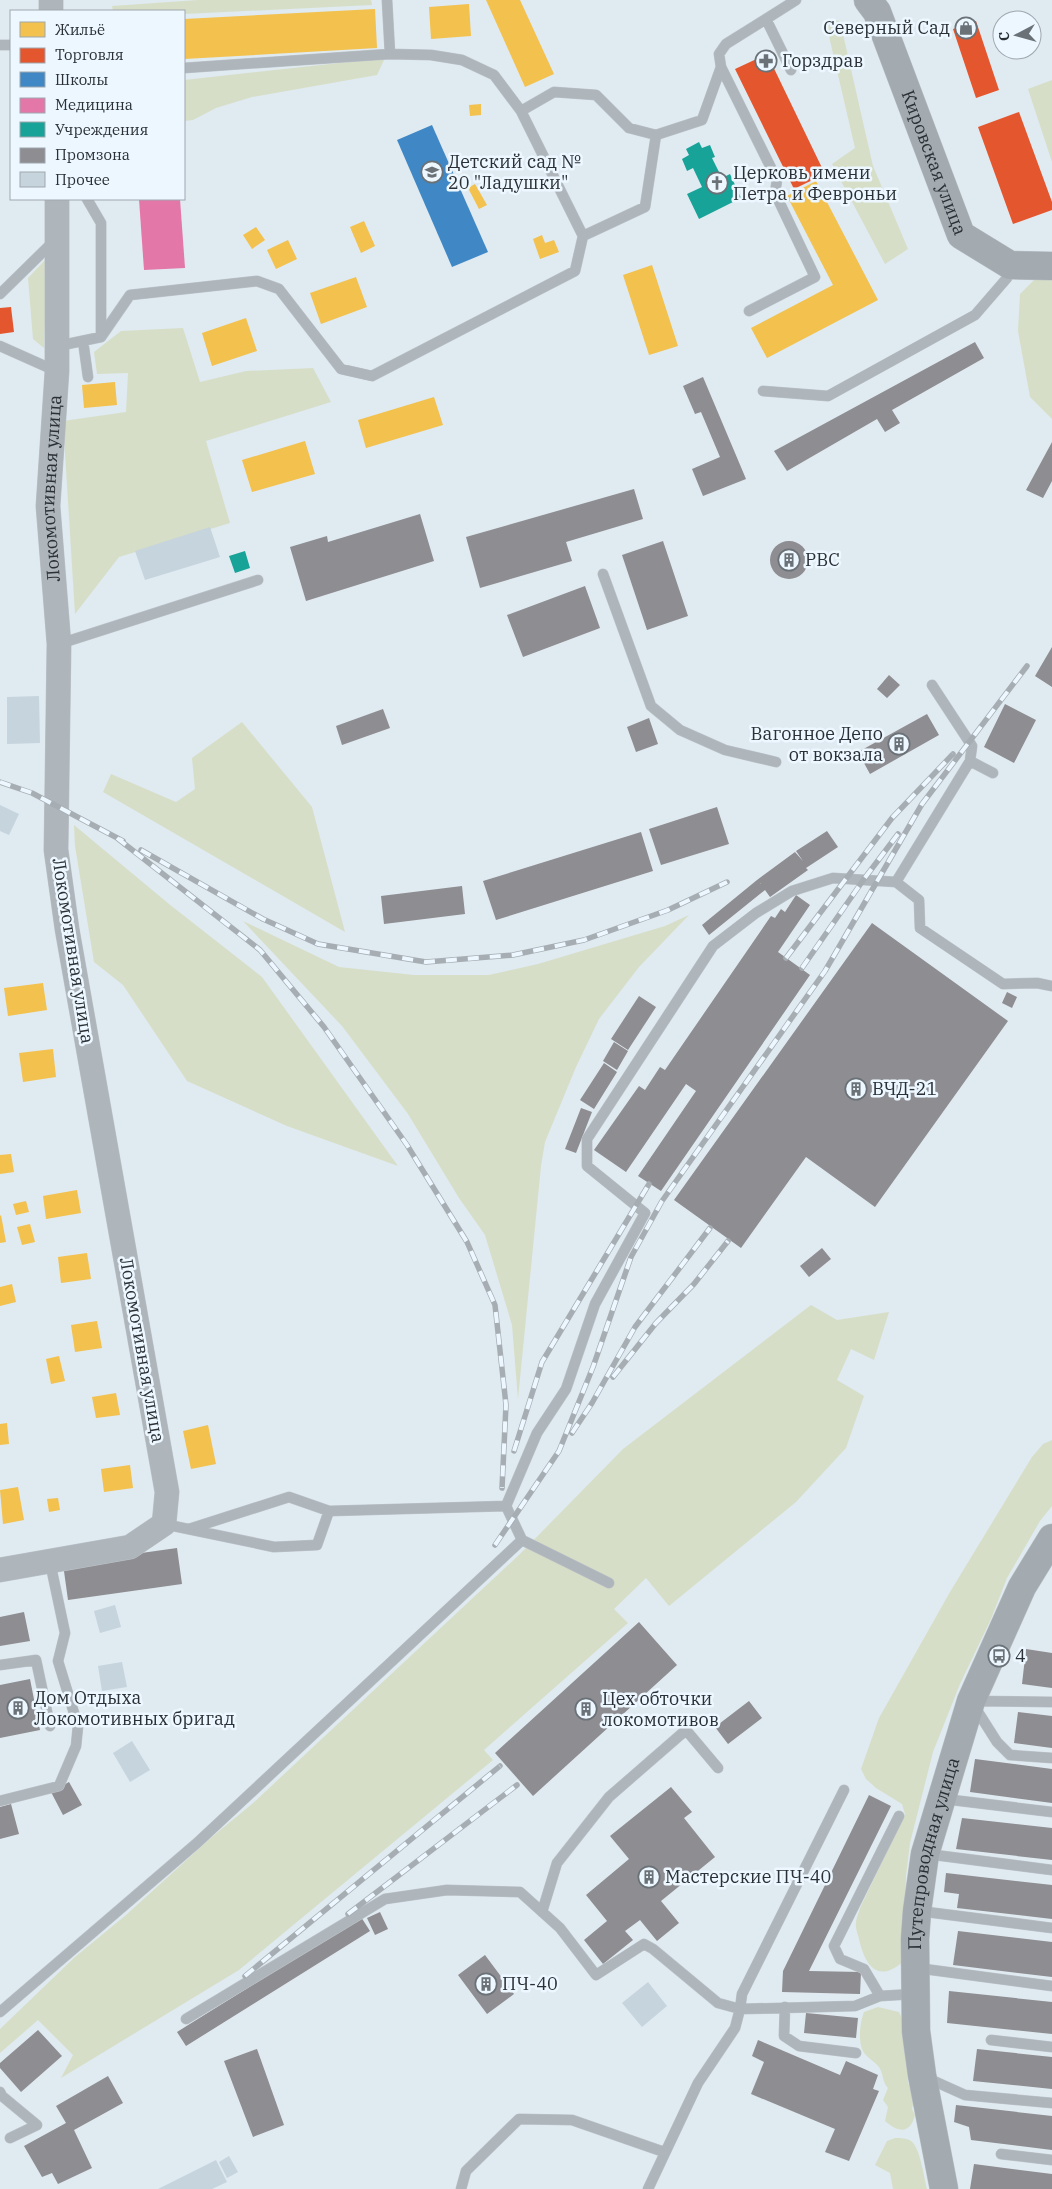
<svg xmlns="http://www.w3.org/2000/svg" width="1052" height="2189" font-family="'IBM Plex Serif',serif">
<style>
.green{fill:#d7dec7}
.homes{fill:#f2c14e}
.shops{fill:#e4572e}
.schools{fill:#3f88c5}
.health{fill:#e377a8}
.public{fill:#17a398}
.industry{fill:#8d8d92}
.building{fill:#c6d4dd}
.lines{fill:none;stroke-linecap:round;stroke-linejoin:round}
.service-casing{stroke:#bdc4ca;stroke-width:11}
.tertiary-casing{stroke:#bdc4ca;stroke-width:25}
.secondary-casing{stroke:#bdc4ca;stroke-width:29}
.service{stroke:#aeb5bb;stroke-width:10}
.tertiary{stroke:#aeb5bb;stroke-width:24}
.secondary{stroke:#a3abb1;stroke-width:28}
.rail-casing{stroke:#a6aeb3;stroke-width:5.5}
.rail{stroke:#edf7ff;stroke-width:4;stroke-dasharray:11;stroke-linecap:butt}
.labels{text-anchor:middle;stroke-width:5;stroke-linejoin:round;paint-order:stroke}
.poi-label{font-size:18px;fill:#2a3035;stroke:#edf7ff;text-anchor:start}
.street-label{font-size:18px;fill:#2a3035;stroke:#edf7ff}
</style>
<rect width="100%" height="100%" fill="#e0eaf1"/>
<!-- green -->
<path class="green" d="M198,0h173l1,5 -188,9v-3h-71l-1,-5z
M825,19l15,2 33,145 35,83 -23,15 -53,-100 23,-16z
M385,58l-8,17 -125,22 -36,11 -23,12 -9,1v-41z
M1052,80v82l-24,-73z
M47,258l-3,90 -11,-9 -5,-61z
M1052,279v140l-22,-22 -12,-66 2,-37 14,-14z
M183,328l17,54 46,-11 67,-3 18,34 -125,39 24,82 -111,34 -44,57 -12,-193 63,-9 2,-39 -31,1 -3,-22 27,-21z
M242,722l70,85 33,125 -242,-140 8,-18 65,28 19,-13 -3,-31z
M74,825l95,79 93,73 136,189 -111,-40 -100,-45 -64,-96 -29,-23 -19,-116z
M689,915l-50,52 -40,52 -23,48 -31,75 -4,24 -23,233 -6,-74 -27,-90 -26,-37 -51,-84 -66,-88 -99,-105 96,46 75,8h75l49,-11 127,-38z
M811,1305l26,15 52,-8 -15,48 -23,-11 -14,31 27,16 -18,52 -50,54 -127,104 -23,-28 -32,31 14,14 -144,127 9,10 -254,210 -178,108 12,-23 -35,-35 -38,33v-24l75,-72 51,-42 87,-79 39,-32 268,-250 103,-105z
M1052,1440v66l-12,15 -33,57 -16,41 -31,65 -27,68 -23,91 -4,33 -2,85c-26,23 -39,5 -45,-22 -1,-5 -4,-11 -3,-16 0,-4 3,-11 4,-15l45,-94 -3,-10 -26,-16 -10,-9 -5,-10 18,-51 71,-126 82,-135 11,-13z
M878,2007l21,5 6,13 3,57 6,18 -2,9 3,6c-5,19 -16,18 -30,6l3,-14 -5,-7 5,-12c-6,-6 -4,-14 -9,-21 -4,-5 -10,-8 -14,-13 -8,-9 -5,-32 -1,-42z
M895,2138c6,0 11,0 16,3 9,6 13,37 16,48h-34l-3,-16 -15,-8 12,-24z"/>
<!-- homes -->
<path class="homes" d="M486,0h34l34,74 -29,13z
M469,4l2,32 -40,3 -2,-32z
M375,9l2,39 -193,11v-40z
M481,104v11l-11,1 -1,-11z
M816,181l62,119 -111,58 -16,-30 82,-43 -46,-89z
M475,184l12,21 -8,4 -11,-21z
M364,221l11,25 -14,7 -11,-26z
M256,227l9,13 -13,9 -9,-14z
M542,235l3,8 9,-3 5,12 -19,7 -7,-20z
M288,240l9,19 -21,10 -9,-19z
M652,265l26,81 -29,9 -26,-80z
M356,277l11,30 -46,17 -11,-31z
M246,318l11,33 -45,15 -10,-33z
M115,382l2,23 -33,3 -2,-23z
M434,397l9,28 -77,23 -8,-28z
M305,441l10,33 -63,18 -10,-32z
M43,983l4,27 -39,6 -4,-28z
M53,1049l3,28 -33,5 -4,-29z
M11,1154l3,18 -14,2v-19z
M77,1190l4,23 -35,6 -3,-23z
M26,1201l3,11 -13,3 -3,-11z
M1,1215l5,27 -6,1v-27z
M30,1224l5,18 -13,3 -5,-18z
M87,1253l4,26 -30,4 -3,-26z
M12,1284l4,18 -16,4v-19z
M97,1321l5,27 -27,4 -4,-27z
M59,1356l6,25 -14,3 -5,-25z
M116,1393l4,22 -24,3 -4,-21z
M7,1423l2,21 -9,1v-21z
M208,1425l8,39 -25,5 -8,-38z
M130,1465l3,23 -29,4 -3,-23z
M18,1487l6,33 -21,4 -3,-34z
M58,1498l2,12 -11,2 -2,-13z"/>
<!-- shops -->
<path class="shops" d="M976,21l23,69 -23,8 -23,-69z
M767,54l58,120 -31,15 -59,-120z
M1019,112l33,90v8l-39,14 -35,-97z
M11,307l3,25 -14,2v-26z"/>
<!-- schools -->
<path class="schools" d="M432,125l56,127 -36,15 -55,-127z"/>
<!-- health -->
<path class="health" d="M139,199h41l5,69 -41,2z"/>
<!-- public -->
<path class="public" d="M699,142l3,6 8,-3 5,12 -3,1 10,20 8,-4 11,24 -42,21 -12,-25 15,-7 -9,-19 -6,3 -5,-12 7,-4 -3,-6z
M245,551l5,17 -15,5 -6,-17z"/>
<!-- industry -->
<path class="industry" d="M975,342l9,16 -92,52 8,13 -15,9 -8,-13 -90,52 -13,-20z
M703,377l43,102 -43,17 -11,-27 28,-12 -19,-45 -6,2 -12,-28z
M1052,442v39l-9,17 -17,-8z
M634,489l9,30 -77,23 6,19 -92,27 -14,-51z
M420,514l14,47 -128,40 -16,-54 37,-11 1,6z
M663,541l25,75 -41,14 -25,-75z
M770 560a19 19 0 1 1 38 0a19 19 0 1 1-38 0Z
M585,586l15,42 -77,29 -16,-42z
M1052,647v40l-17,-11z
M889,675l11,10 -13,13 -10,-9z
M1005,704l31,16 -22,43 -30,-16z
M383,709l7,19 -48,17 -6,-19z
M927,714l12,21 -69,39 -12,-22z
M649,718l9,26 -22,8 -9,-25z
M717,807l12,37 -68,21 -12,-36z
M827,831l11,16 -32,21 2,2 -38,27 -5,-7 -56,45 -7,-10 55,-45 4,4 -4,-4 38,-28 8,9 -7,-10z
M641,832l12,39 -157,49 -13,-39z
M462,886l3,28 -81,10 -3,-28z
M796,895l14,10 -32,47 32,23 -149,216 -23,-15 58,-85 -10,-7 -60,88 -32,-22 45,-64 6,4 15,-23 5,3 106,-154 4,2 6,-9 4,3z
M872,923l136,98 -133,186 -69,-50 -65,91 -67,-48z
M1007,992l10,5 -5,11 -10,-5z
M639,996l17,11 -28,43 -17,-11z
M614,1042l14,9 -11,19 -14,-9z
M604,1063l13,9 -23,37 -14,-9z
M581,1108l11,4 -16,41 -11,-4z
M822,1248l9,11 -22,18 -9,-11z
M177,1548l5,36 -114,16 -5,-36z
M24,1612l6,29 -30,5v-29z
M639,1622l38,43 -144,131 -38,-43z
M1026,1649l26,4v35l-30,-4z
M30,1679l10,51 -40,8v-53z
M749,1701l13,17 -34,26 -13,-17z
M1018,1712l34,4v32l-38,-5z
M975,1759l77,10v34l-82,-11z
M69,1782l13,23 -19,10 -12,-23z
M671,1787l21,25 -8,6 31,39 -54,44 18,22 -22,18 -17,-21 -15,11 8,9 -30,24 -19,-24 23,-19 -21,-26 43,-36 -19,-23z
M869,1795l22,11 -82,165 52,1 -1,22 -78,-2 1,-21z
M11,1804l8,30 -19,5v-32z
M962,1818l90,10v32l-96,-11z
M946,1873l106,12v34l-95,-11 2,-14 -15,-2z
M380,1912l8,17 -13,6 -8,-17z
M361,1917l9,14 -184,115 -9,-14z
M958,1931l94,11v35l-99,-12z
M485,1955l29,39 -27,20 -29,-39z
M949,1991l103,11v32l-105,-11z
M806,2013l52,5 -2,20 -52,-5z
M38,2030l24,26 -41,36 -21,-24v-5z
M758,2040l82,35 6,-14 32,14 -5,14 6,2 -30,70 -24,-9 10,-23 -84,-35 13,-32 -12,-6z
M257,2049l27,76 -31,12 -29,-76z
M977,2049l75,8v32l-79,-8z
M108,2076l15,27 -49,27 18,38 -34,16 -6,-11 -10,4 -18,-31 42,-23 -10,-17z
M956,2105l96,11v34l-81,-10 -2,-13 -15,-5z
M974,2164l78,10v15h-82z"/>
<!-- building -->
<path class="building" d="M210,527l10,30 -75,23 -10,-29z
M39,696l1,47 -33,1v-47z
M0,805l19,9 -10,21 -9,-4z
M115,1605l6,22 -21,6 -6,-22z
M122,1662l5,25 -25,4 -4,-25z
M132,1741l18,29 -20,12 -17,-29z
M648,1982l19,24 -25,21 -20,-24z
M229,2156l9,16 -11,6 -8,-16z
M216,2160l11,22 -15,7h-54z"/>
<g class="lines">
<!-- service casing -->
<g class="service-casing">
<path id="service" d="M387,0l3,54
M0,45h11
M721,67l56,113 -2,13 40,84 -66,34
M184,68l206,-14 41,1 31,5 32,15 27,36 62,125
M791,70l-25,-51 30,-19
M521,111l33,-19 42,3 33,33 27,7
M0,294l54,-53
M101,337l29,-42 127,-14 22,8 62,80 31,7 203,-105 8,-35 62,-29 11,-72 46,-15 19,-53 -2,-13 7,-10 40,-25
M83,341l5,36
M0,346l56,25
M58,346l43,-9v-114l-14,-24
M763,391l65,5 147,-81 32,-37
M603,574l48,132 29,24 45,20 51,12
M59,644l199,-64
M932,685l40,61 -2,15
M896,882l74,-121 23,12
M329,1511l177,-5
M164,1524l110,23 43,-2 12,-34 -40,-14 -100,32
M522,1540l87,43
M0,1665l36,-5 14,66
M1052,1702l-81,-1 26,41 13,13 42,3
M944,1799l108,13
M0,1801l59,-15 17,-40 2,-20 -20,-65 7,-28 -15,-71
M927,1854l125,16
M919,1911l133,17
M542,1912l15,-49 52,-66 77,-67 32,38
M917,1968l135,18
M880,1996l-16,-27 -24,-10 -6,-13 65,-130
M785,2007l-1,29 15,10 57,7
M0,2012l197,-169 325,-303 -16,-34 31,-73 29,-44 29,-85 50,-91 -58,-47v-27l126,-193 43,-33 36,-22 41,-13 63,4 23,18 1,28 83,56 34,-1 15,3
M186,2019l199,-120 62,-9 73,2 40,36 36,47 48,-31 9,5 65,54 22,6 2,-15 102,-204
M991,2040l61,7
M925,2077l40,18 87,8
M0,2092l2,4 35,29 -27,13
M1001,2154l51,6
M461,2189l5,-18 53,-52 53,1 92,32
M648,2189l50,-106 37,-55 5,-19 115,-3 25,-10 34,-2"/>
</g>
<!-- tertiary casing -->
<g class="tertiary-casing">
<g id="tertiary">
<path d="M51,11v-11"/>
<path id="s1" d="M0,1570l130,-23 34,-23 3,-32 -100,-563 -11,-79 3,-206 -11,-138 9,-135v-172"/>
</g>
</g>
<!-- secondary casing -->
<g class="secondary-casing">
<g id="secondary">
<path id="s2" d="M868,0l9,12 84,223 49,30 42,1"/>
<path id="s3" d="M944,2189l-22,-114 -6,-44 -1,-92 2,-28 8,-57 46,-153 51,-114 30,-49"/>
</g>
</g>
<!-- service -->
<use href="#service" class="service"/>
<!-- tertiary -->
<use href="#tertiary" class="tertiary"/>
<!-- secondary -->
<use href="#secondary" class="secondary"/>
<!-- rail casing -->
<g class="rail-casing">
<path id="rail" d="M0,782l32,11 91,48
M117,838l143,112 64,77 83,118 60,97 28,63 11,100 -4,83
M141,850l122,69 55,25 108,18 87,-7 71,-15 84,-30 59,-28
M786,958l106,-140 61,-64
M802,968l62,-89 34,-45
M613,1377l43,-54 38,-39 34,-43
M572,1433l20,-30 43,-76 75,-99
M514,1451l28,-89 107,-178
M495,1545l64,-94 34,-84 38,-110 31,-56 163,-230 97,-167 105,-138
M348,1914l169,-129
M245,1976l255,-210"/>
</g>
<!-- rail -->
<use href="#rail" class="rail"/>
</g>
<!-- icons -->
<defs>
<g id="shop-ring" transform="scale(1.125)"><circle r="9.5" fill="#edf7ff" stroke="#6a7177" stroke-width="1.5"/><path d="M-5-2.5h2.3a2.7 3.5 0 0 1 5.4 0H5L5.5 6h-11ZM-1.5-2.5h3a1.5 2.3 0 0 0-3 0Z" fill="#6a7177"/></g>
<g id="pharmacy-ring" transform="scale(1.125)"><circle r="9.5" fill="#edf7ff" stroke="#6a7177" stroke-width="1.5"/><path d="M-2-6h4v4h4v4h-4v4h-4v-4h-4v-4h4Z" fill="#6a7177"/></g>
<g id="school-ring" transform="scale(1.125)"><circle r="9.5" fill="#edf7ff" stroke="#6a7177" stroke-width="1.5"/><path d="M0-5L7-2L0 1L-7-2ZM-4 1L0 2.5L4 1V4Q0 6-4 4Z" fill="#6a7177"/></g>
<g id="church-ring" transform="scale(1.125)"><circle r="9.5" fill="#edf7ff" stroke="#6a7177" stroke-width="1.5"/><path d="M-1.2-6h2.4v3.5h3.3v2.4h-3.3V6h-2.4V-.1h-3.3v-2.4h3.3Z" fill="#6a7177"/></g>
<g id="building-ring" transform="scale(1.125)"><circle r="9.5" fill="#edf7ff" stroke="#6a7177" stroke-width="1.5"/><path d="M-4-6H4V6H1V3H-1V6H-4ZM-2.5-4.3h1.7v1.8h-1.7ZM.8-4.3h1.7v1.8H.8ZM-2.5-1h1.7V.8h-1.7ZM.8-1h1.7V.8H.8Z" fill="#6a7177"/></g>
<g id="bus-ring" transform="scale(1.125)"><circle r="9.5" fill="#edf7ff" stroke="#6a7177" stroke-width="1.5"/><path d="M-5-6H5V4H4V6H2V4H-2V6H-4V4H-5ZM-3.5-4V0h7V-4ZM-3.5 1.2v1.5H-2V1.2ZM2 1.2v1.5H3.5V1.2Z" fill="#6a7177"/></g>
</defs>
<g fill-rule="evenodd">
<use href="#shop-ring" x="966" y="28"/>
<use href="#pharmacy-ring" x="766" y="61"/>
<use href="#school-ring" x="432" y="172"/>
<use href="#church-ring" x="717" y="183"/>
<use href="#building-ring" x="789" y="560"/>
<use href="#building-ring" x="899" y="744"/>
<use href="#building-ring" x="856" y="1089"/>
<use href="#bus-ring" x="999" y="1656"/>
<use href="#building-ring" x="18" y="1708"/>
<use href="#building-ring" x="586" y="1709"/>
<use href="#building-ring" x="649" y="1877"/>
<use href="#building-ring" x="486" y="1984"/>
</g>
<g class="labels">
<!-- poi labels -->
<g class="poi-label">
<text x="950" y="34" text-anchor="end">Северный Сад</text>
<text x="782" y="67">Горздрав</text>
<text x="448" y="168">Детский сад №<tspan x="448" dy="21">20 "Ладушки"</tspan></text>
<text x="733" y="179">Церковь имени<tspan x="733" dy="21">Петра и Февроньи</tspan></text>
<text x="805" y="566">РВС</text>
<text x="883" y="740" text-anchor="end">Вагонное Депо<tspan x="883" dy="21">от вокзала</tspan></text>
<text x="872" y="1095">ВЧД-21</text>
<text x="1015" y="1662">4</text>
<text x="34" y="1704">Дом Отдыха<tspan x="34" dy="21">Локомотивных бригад</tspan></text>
<text x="602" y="1705">Цех обточки<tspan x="602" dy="21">локомотивов</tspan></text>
<text x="665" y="1883">Мастерские ПЧ-40</text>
<text x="502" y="1990">ПЧ-40</text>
</g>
<!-- street labels -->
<g class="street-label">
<text dy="6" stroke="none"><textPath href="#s2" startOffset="176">Кировская улица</textPath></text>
<text dy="6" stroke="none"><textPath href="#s1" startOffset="1219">Локомотивная улица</textPath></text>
<text transform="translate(73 951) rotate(81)" y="6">Локомотивная улица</text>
<text transform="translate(142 1350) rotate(80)" y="6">Локомотивная улица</text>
<text dy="6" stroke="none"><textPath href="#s3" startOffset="340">Путепроводная улица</textPath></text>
</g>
</g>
<!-- legend -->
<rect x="10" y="10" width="175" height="190" fill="#edf7ff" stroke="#9fa7ae"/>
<rect x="20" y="22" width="25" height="15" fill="#f2c14e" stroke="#9fa7ae"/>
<text x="55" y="35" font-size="15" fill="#2a3035">Жильё</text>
<rect x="20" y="48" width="25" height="15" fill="#e4572e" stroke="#9fa7ae"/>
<text x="55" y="60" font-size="15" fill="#2a3035">Торговля</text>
<rect x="20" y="72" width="25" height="15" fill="#3f88c5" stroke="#9fa7ae"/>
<text x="55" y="85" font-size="15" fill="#2a3035">Школы</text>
<rect x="20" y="98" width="25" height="15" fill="#e377a8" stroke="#9fa7ae"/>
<text x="55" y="110" font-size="15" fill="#2a3035">Медицина</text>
<rect x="20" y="122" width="25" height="15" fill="#17a398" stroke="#9fa7ae"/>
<text x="55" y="135" font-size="15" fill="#2a3035">Учреждения</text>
<rect x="20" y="148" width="25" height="15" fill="#8d8d92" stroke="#9fa7ae"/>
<text x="55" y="160" font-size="15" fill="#2a3035">Промзона</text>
<rect x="20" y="172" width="25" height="15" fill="#c6d4dd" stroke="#9fa7ae"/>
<text x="55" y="185" font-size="15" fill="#2a3035">Прочее</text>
<!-- north arrow -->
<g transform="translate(1017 35) rotate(264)"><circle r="24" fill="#edf7ff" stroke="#9fa7ae"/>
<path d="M0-4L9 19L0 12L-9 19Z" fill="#6a7177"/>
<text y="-8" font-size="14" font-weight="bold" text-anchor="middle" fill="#2a3035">С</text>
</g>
</svg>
